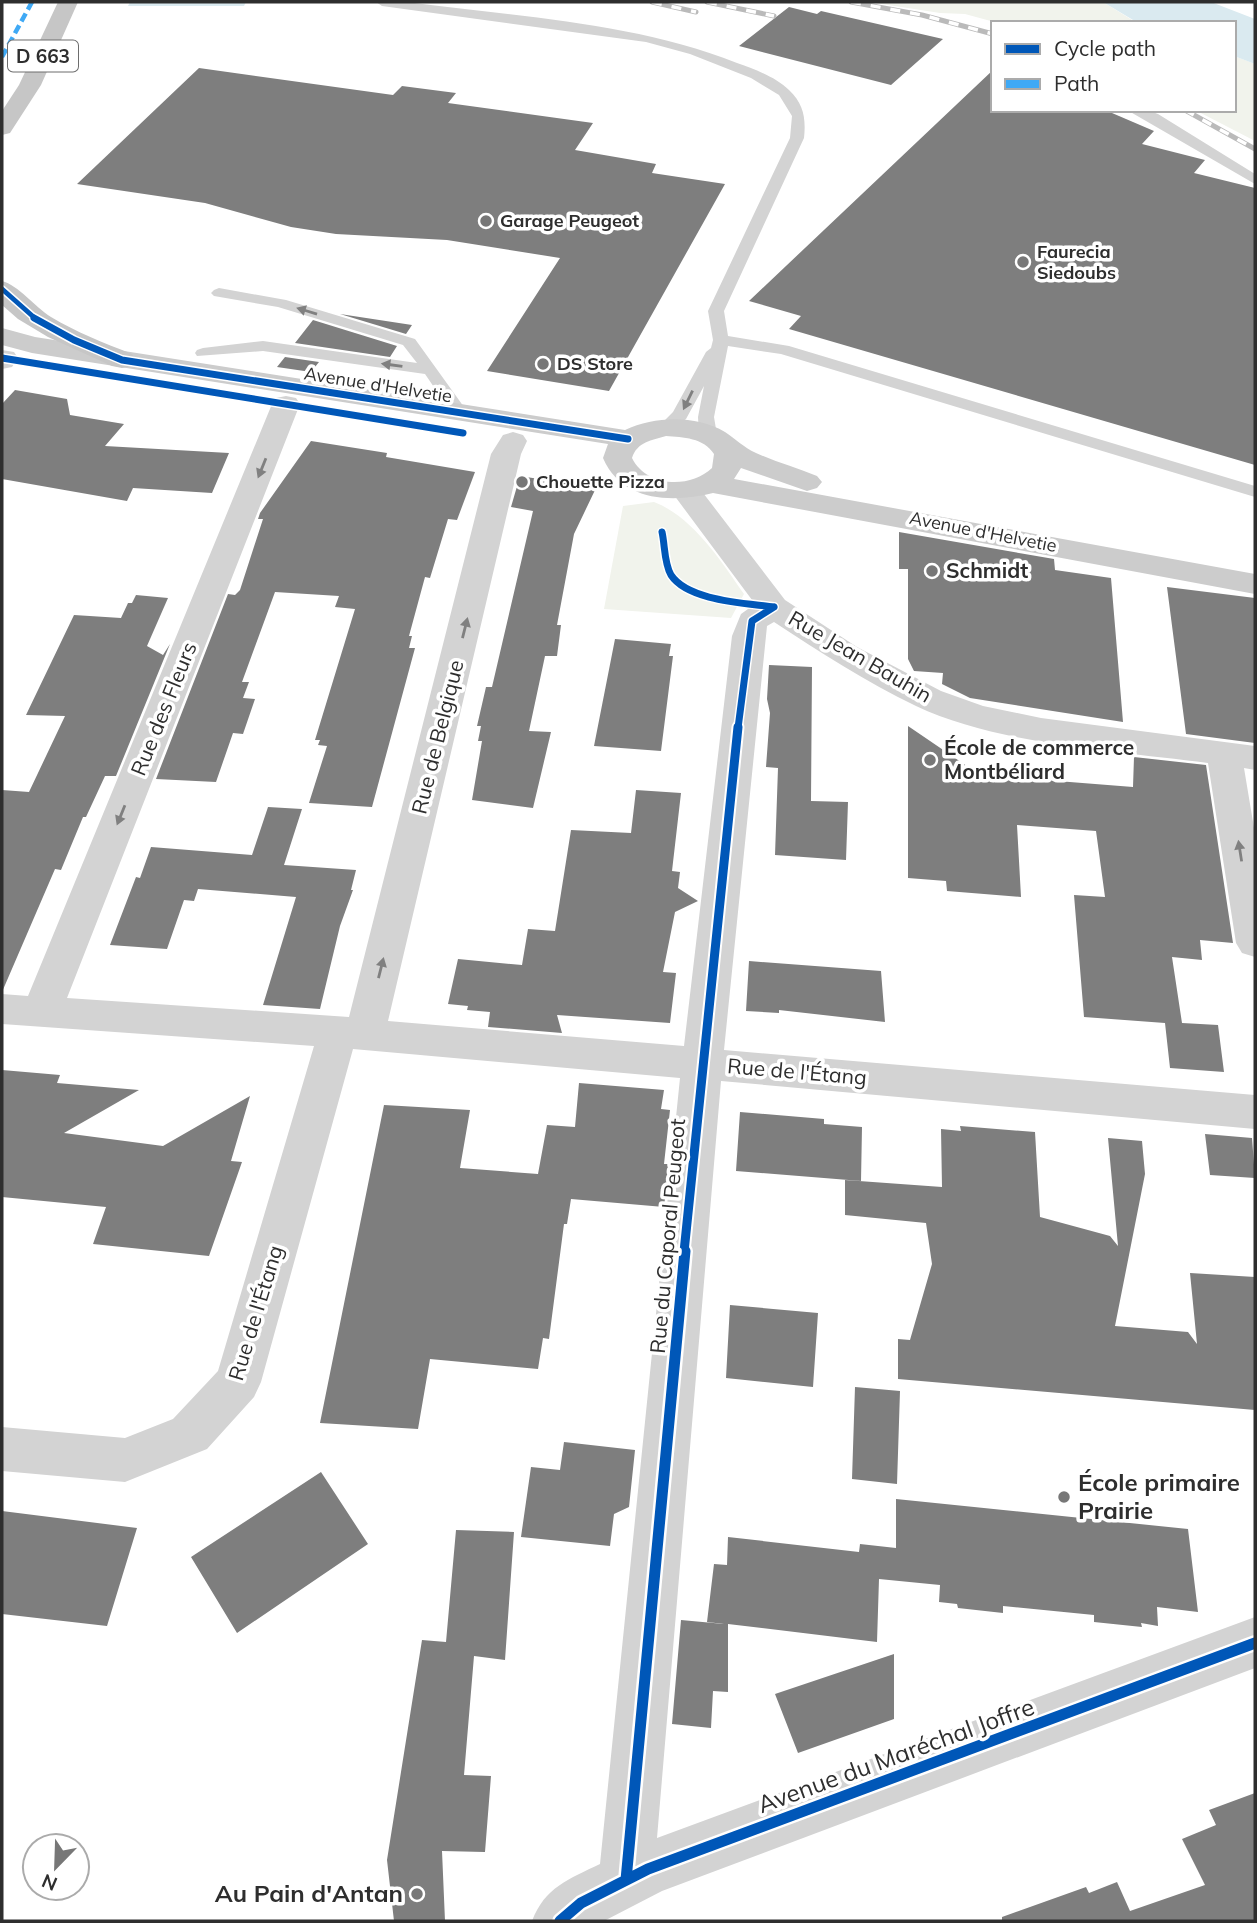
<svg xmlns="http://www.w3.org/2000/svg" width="1257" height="1923" font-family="Mulish,sans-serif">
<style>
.green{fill:#f1f3ec}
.water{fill:#daeaf0}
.building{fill:#7e7e7e}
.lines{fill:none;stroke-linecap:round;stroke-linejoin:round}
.lane{fill:#d3d3d3;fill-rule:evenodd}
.street{fill:#d3d3d3;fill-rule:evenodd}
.secondary{fill:#ccc;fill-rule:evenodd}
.primary{fill:#c6c6c6;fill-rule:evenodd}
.rail-casing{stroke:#bababa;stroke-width:5}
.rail{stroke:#fff;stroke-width:3.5;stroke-dasharray:10;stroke-linecap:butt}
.quiet{stroke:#3fa9f5;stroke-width:4.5;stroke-dasharray:9 4.5;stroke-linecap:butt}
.cycleway-far3-casing{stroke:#fff;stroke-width:8}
.cycleway-far2-casing{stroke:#fff;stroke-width:10}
.cycleway-far1-casing{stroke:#fff;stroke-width:13}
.cycleway-casing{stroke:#fff;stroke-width:16}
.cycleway-far3{stroke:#0057b8;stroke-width:5}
.cycleway-far2{stroke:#0057b8;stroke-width:7}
.cycleway-far1{stroke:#0057b8;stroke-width:9}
.cycleway{stroke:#0057b8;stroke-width:11}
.oneway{fill:#808080}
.poi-dot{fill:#777;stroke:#fff;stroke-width:2.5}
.labels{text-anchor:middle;stroke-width:7;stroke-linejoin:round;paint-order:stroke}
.far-poi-label{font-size:18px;font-weight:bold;fill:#2e2e2e;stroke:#fff;text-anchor:start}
.far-street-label{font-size:18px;fill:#2e2e2e;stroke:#fff}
.shield{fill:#fff;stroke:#6d6d6d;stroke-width:2}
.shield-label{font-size:19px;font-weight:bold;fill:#2e2e2e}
.poi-label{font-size:21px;font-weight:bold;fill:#2e2e2e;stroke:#fff;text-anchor:start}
.street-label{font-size:21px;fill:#2e2e2e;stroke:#fff}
.near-poi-label{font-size:24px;font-weight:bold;fill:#2e2e2e;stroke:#fff;text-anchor:start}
.near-street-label{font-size:24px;fill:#2e2e2e;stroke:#fff}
</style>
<rect width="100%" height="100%" fill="#fff"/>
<!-- green -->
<path class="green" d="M869,2h234l34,21h-139l-33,-9 -25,-1z
M1234,56l21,8v77l-60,-31h39z
M654,502c39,15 67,59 90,92l-13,24 -127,-9 19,-103z"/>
<!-- water -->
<path class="water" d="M130,2h116l-2,4h-116z
M1103,2h108l44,17v45l-21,-8v-33h-96z"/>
<!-- building -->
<path class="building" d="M789,7l28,7 4,-3 122,28 -52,46 -152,-39z
M199,68l194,27 9,-9 54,7 -8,10 145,20 -18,27 81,14 -4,9 73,11 -116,207 -122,-20 73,-113 -113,-18 -111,-6 -45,-7 -86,-24 -128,-19z
M993,70v40h112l49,21 -12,13 63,16 -11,13 61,15v277l-466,-136 12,-13 -52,-15z
M340,314l72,11 -6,9z
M313,320l84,26 -7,11 -95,-14z
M285,357l34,5 -8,10 -34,-5z
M15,390l52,9 3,16 54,9 -19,22 124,7 -17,40 -79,-5 -6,13 -125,-22v-75z
M311,441l76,12 -1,4 89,15 -18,48 -9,-1 -18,59 -5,-1 -16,59h3l-3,12h6l-43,159 -63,-4 18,-57 -9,-1 2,-5h-5l40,-131 -20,-2 4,-11 -64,-4 -33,90h7l-6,16 12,1 -12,35 -10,-1 -17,49 -60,-3 72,-185 7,1 5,-5 23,-71h-5l2,-6z
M520,476l76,12 -22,46 -17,91h4l-4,31h-12l-16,75 22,1 -18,76 -61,-8 10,-59h-4l3,-15h-4l9,-39h6l41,-176 -22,-4z
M899,532l155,27 1,11 56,8 12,144 -153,-24 -28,-14 1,-11 -29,-2 -6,-12v-90h-9z
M1167,587l88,11v145l-69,-9z
M136,595l32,3 -21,48 16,9 7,-11 -54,132h-11l-19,41h-3l-22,53 -6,-1 -53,123v-202l27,2 36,-76 -39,-1 48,-100 47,3 7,-15h4z
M615,639l56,5 -2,12h4l-12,95 -67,-5z
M769,665l43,2 -1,134 37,1 -2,58 -71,-5 3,-87 -12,-1 4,-54 -3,-14z
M908,726l72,49 153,12 1,-30 72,8 27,178 -33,-3 2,20 -30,-3 10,66 36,2 6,47 -54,-4 -5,-45 -81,-6 -10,-122 31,2 -9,-66 -79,-6 4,72 -74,-6 -1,-10 -38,-3z
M636,790l45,3 -9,78 8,1 -2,16 20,13 -23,11 -12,60 13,1 -6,50 -113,-8 5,18 -74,-6 2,-15 -23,-2 1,-4 -20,-2 10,-45 64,6 6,-36 27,2 16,-101 60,3z
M268,807l34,2 -18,56 72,5 -5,20h2l-13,36 -20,83 -57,-4 33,-108 -98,-8 -4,12 -10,-1 -17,49 -57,-4 26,-68 4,1 11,-31 101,8z
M749,961l132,10 4,51 -106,-12v3l-33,-2z
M2,1070l58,5 -3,8 82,7 -75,43 99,13 87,-50 -19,65 11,1 -33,94 -116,-12 13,-37 -104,-10z
M579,1083l85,7 -3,19 9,1 -6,54h5l-5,43 -93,-8 -4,25h-3l-15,115 -6,-1 -5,31 -108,-10 -12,70 -98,-6 64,-318 86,5 -10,58 78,6 9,-49 28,2z
M740,1112l84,7v5l38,3 -1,54 -125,-10z
M960,1126l75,6 5,85 70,19 8,10 -10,-108 34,3 3,33 -30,152 73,6 9,12 -7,-71 65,4v133l-357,-31v-40l12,1 22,-76 -6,-41 -81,-8v-35l97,7 -1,-58 20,2z
M1205,1134l47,4 3,40 -45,-3z
M730,1305l88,8 -5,74 -87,-9z
M855,1387l45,4 -3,93 -45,-5z
M564,1442l71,8 -6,57 -15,7 -4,32 -89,-9 10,-70 29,3z
M321,1472l47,72 -131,89 -46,-76z
M896,1499l292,30 10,83 -41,-5 1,19 -17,-3 1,4 -48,-5v-7l-91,-9v7l-45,-5 -1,-4 -18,-2 1,-17 -61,-6 -2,63 -149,-18v68l-15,-1 -2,37 -39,-4 9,-104 43,4 -17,-2 7,-58 13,1 1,-28 131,15 1,-8 36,4z
M2,1511l135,17 -30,98 -105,-12z
M456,1530l58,2 -9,128 -31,-4 -10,119 27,1 -6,76 -43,-1 3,70h-51l-7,-61 35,-220 24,2z
M894,1654v65l-96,34 -23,-59z
M1255,1793v128h-253v-4l84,-30 3,6 28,-11 13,29 75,-26 -23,-46 34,-14 -7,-15z"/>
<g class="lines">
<!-- lane -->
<path class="lane" d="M376,2h31c111,15 226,20 330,61 17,6 39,14 52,27 15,14 17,29 15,48l-80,173 4,25 61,10 466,140v11l-474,-143 -53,-8 -14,71 3,18 -3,4 -6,1 -9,-5 -1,-18 6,-31 -18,33 -14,12h-12l-2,-4 15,-15 33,-60 5,-4 2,-8 -5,-29 82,-173 2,-22 -13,-21 -28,-17 -61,-24 -44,-12 -264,-36z
M1127,110h20l11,4 97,60v10z
M219,288l67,12 129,39 54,75 -8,5 -6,-1 -30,-44 -162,-23 -66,5 -2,-3 2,-3 6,-2 60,-7 154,22 -14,-18 -125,-38 -64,-11 -3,-3 3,-3z"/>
<!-- street -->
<path class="street" d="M2,350l12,2 4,6 -6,9 -10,2z
M286,396l10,2 4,6 -233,594 282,19 142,-563 12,-19 10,-3 10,3 4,6 -6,13 -133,567 296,25 48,-410 9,-22 14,-10 -84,-113 4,-6 11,-3 11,3 88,115 72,47 84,44 42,15 58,12 214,28v24l-11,-2 11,66v123l-13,-4 -6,-10 -28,-180c-91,-12 -209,-18 -292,-57 -50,-24 -96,-54 -142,-84l-7,4 -43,424 531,45v34l-534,-48 -64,757 598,-221v51l-593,223 -58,30h-72c13,-34 37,-42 68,-57l80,-786 -327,-29 -92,333 -7,15 -47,52 -82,33 -123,-11v-44l123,11 48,-19 45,-48 96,-325 -312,-22v-30l26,2 244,-592 4,-6z"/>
<!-- secondary -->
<path class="secondary" d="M2,328l33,9 590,93c31,-14 70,-15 100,2 11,7 18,15 31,21 20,9 41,15 61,23l5,6 -5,6 -10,3 -66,-23 -7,11 521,95v20l-542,-101c-41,10 -91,9 -110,-35l5,-14 -576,-91 -30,-8zM666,436c17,1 38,2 48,18l-2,14c-22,21 -66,19 -80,-10 5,-16 20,-18 34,-22z"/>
<!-- primary -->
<path class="primary" d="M58,2h20l-37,83 -31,48 -8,2v-24l17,-26z
M2,281c16,4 33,26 49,36 25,15 53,26 81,37l4,6 -4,6 -10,2 -10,-2 -64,-29 -30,-18 -16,-14z"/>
<!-- rail casing -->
<g class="rail-casing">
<path id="rail" d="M652,2l44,10
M707,2l67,14
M851,2l71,13 71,19
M1185,110l70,39"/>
</g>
<!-- rail -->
<use href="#rail" class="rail"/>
<!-- quiet -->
<path class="quiet" d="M2,57l30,-55"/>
<!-- cycleway-far3 casing -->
<g class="cycleway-far3-casing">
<path id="cycleway-far3" d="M2,289l35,31"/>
</g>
<!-- cycleway-far2 casing -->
<g class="cycleway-far2-casing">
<path id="cycleway-far2" d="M34,318l40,22 48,20 506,79
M2,358l461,75
M662,532c3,13 2,31 9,43 17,26 75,28 103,32
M738,728l14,-107 22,-14"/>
</g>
<!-- cycleway-far1 casing -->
<g class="cycleway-far1-casing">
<path id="cycleway-far1" d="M684,1252l54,-525"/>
</g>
<!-- cycleway casing -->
<g class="cycleway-casing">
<path id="cycleway" d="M626,1880l59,-629
M560,1921l21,-18 67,-34 607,-226"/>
</g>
<!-- cycleway-far3 -->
<use href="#cycleway-far3" class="cycleway-far3"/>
<!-- cycleway-far2 -->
<use href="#cycleway-far2" class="cycleway-far2"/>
<!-- cycleway-far1 -->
<use href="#cycleway-far1" class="cycleway-far1"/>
<!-- cycleway -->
<use href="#cycleway" class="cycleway"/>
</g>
<!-- one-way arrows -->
<defs><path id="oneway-solid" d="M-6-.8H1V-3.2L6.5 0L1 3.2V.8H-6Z" transform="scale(1.75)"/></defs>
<g class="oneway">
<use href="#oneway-solid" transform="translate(307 311) rotate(-163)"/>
<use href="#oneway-solid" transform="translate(392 365) rotate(-172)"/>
<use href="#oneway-solid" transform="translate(688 400) rotate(116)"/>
<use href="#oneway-solid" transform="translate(262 468) rotate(112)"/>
<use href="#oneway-solid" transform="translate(465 628) rotate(-76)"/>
<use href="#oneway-solid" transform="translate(121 815) rotate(112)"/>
<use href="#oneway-solid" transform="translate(1240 851) rotate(-99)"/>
<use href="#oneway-solid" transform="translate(381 968) rotate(-76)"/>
</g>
<!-- markers -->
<g class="poi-dot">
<circle cx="486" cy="221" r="7"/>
<circle cx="1023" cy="262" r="7"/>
<circle cx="543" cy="364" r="7"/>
<circle cx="522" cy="482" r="7"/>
<circle cx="932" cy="571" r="7"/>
<circle cx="930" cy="760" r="7"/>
<circle cx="1064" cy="1497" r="7"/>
<circle cx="417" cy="1894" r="7"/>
</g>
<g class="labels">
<!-- far-poi labels -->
<g class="far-poi-label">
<text x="500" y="227">Garage Peugeot</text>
<text x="1037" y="258">Faurecia<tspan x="1037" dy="21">Siedoubs</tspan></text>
<text x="557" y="370">DS Store</text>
<text x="536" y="488">Chouette Pizza</text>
</g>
<!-- far-street labels -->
<g class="far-street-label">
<text transform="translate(378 385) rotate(9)" y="6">Avenue d'Helvetie</text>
<text transform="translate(983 532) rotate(11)" y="6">Avenue d'Helvetie</text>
</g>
<!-- shield labels -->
<rect class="shield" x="8" y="40.5" width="70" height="31" rx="5"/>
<g class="shield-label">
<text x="43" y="63">D 663</text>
</g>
<!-- poi labels -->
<g class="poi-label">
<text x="946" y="578">Schmidt</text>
<text x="944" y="755">École de commerce<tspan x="944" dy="24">Montbéliard</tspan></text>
</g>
<!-- street labels -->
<g class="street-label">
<text transform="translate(860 657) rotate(30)" y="7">Rue Jean Bauhin</text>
<text transform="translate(164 709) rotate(-68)" y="7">Rue des Fleurs</text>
<text transform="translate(438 737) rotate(-76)" y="7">Rue de Belgique</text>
<text transform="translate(797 1072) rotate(5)" y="7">Rue de l'Étang</text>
<text transform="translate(668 1236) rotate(-85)" y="7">Rue du Caporal Peugeot</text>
<text transform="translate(256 1313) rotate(-73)" y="7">Rue de l'Étang</text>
</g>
<!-- near-poi labels -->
<g class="near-poi-label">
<text x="1078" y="1491">École primaire<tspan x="1078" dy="28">Prairie</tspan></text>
<text x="403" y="1902" text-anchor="end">Au Pain d'Antan</text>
</g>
<!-- near-street labels -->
<g class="near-street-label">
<text transform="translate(896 1756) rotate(-20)" y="8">Avenue du Maréchal Joffre</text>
</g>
</g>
<!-- border -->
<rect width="1257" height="1923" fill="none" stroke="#2e2e2e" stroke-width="7"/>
<!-- legend -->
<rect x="991" y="21" width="245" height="91" fill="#ffffff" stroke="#ababab" stroke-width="2"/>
<rect x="1005" y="44" width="35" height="10" fill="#0057b8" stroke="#ababab" stroke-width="2"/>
<text x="1054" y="56" font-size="21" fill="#2e2e2e">Cycle path</text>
<rect x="1005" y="79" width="35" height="10" fill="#3fa9f5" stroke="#ababab" stroke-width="2"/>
<text x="1054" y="91" font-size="21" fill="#2e2e2e">Path</text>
<!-- north arrow -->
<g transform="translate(56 1867) rotate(203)"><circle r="33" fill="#ffffff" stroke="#ababab" stroke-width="2"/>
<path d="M0-5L12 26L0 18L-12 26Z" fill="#777777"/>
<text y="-10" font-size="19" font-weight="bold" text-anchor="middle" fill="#2e2e2e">N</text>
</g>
</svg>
